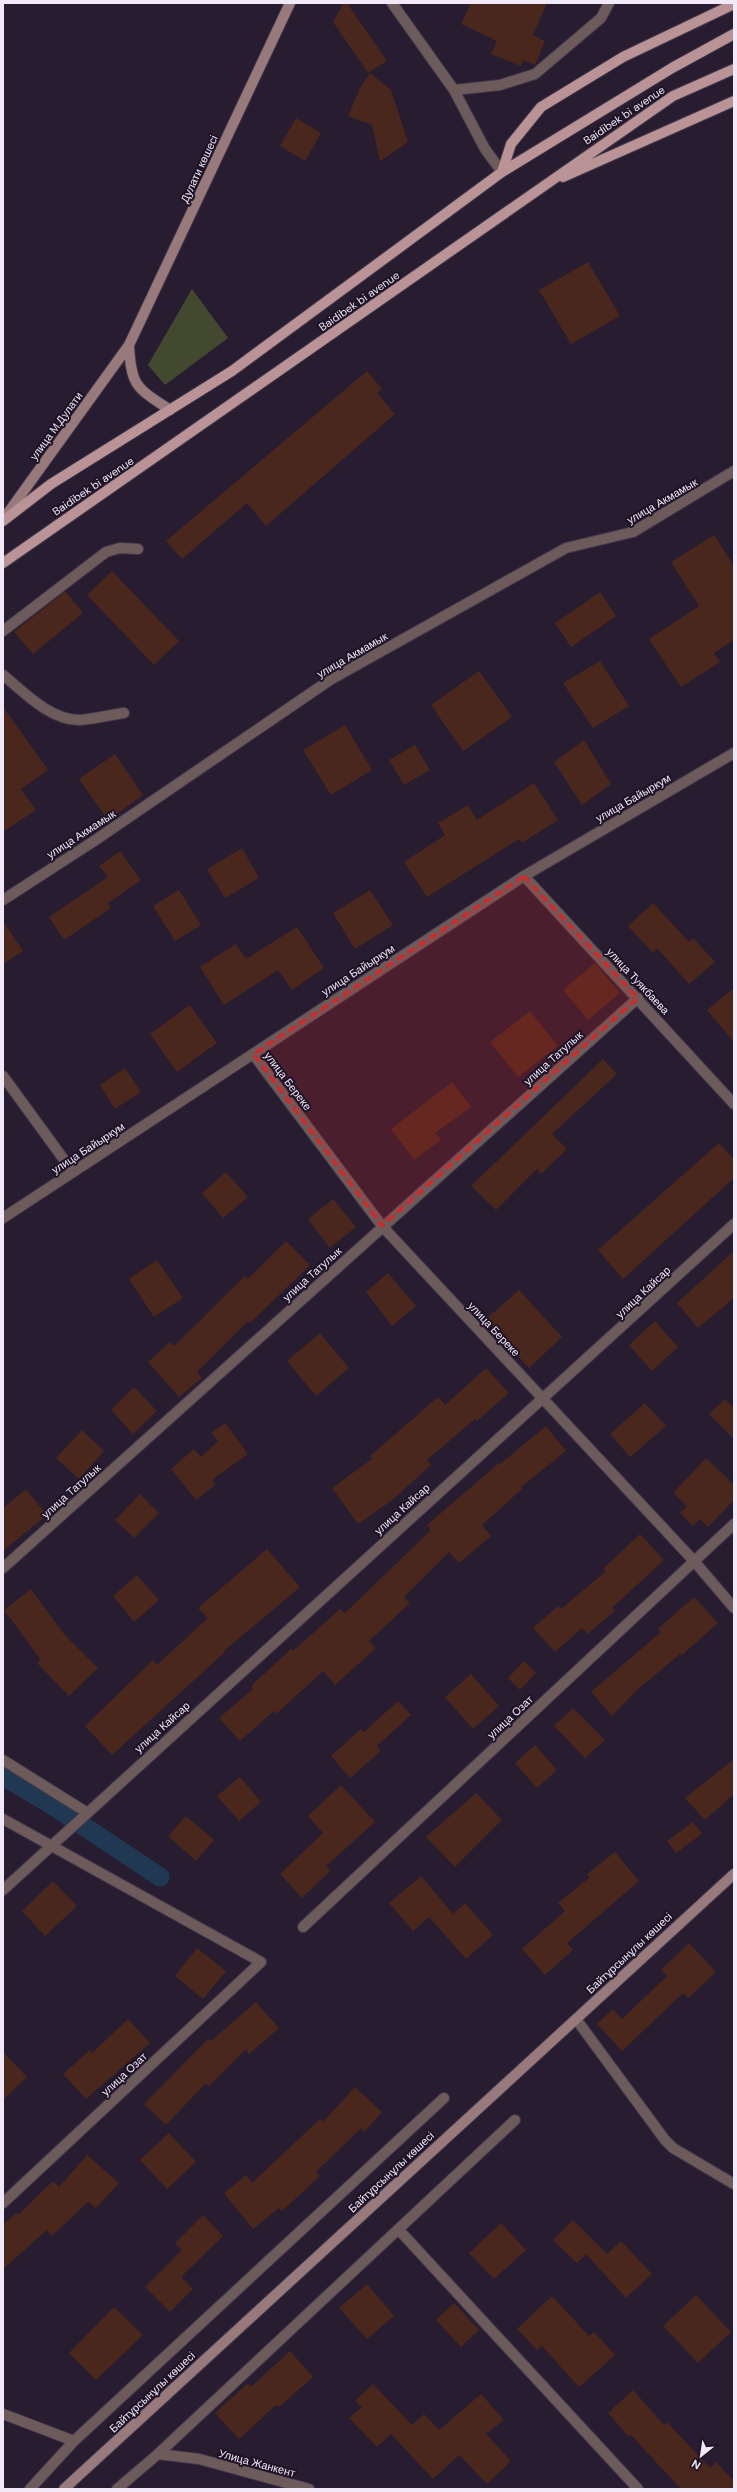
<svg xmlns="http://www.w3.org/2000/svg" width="737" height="2492" font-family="'DM Sans',sans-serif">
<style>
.green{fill:#43492e}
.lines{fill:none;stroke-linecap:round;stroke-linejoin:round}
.canal{stroke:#213852;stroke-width:19}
.building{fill:#49271d}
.service-casing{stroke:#44394c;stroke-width:12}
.minor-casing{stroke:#44394c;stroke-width:12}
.secondary-casing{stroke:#44394c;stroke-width:12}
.primary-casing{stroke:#44394c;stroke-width:12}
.service{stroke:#6d5b5b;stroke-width:10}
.minor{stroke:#6d5b5b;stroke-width:10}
.secondary{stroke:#987a7c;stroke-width:10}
.primary{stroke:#b99395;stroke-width:10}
.marked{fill:#d62828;fill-opacity:0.2;stroke:#d62828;stroke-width:3;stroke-dasharray:8 5;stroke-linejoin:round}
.labels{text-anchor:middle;stroke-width:4;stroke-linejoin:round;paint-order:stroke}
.street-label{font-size:11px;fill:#f1e9f7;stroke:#1e1326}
</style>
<rect width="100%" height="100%" fill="#281c30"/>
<!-- green -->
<path class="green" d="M192,289l36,49 -63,47 -17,-20z"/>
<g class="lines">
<!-- canal -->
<path class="canal" d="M3,1776l52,31 105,70"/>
</g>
<!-- building -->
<path class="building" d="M344,3h3l40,58 -19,12 -35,-51z
M471,3h76l-14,32 12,6 -10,24 -12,-5 -2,6 -30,-12 6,-13 -36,-17z
M370,73l21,17 17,52 -28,19 -8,-36 -24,-9 12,-28z
M296,118l25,15 -16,28 -25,-15z
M588,262l32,54 -49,28 -32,-54z
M367,371l15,18 -5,4 18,21 -129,112 -19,-23 -65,56 -16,-18z
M714,535l20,31v74l-20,13 6,9 -39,25 -32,-48 50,-33 -28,-44z
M112,571l67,70 -25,24 -67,-70z
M65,591l18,22 -50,41 -19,-22z
M600,592l16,24 -45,31 -16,-24z
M600,661l29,45 -36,22 -30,-45z
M479,671l33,46 -49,34 -32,-46z
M3,707l45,63 -27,19 15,21 -33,22z
M345,725l27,45 -41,25 -28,-45z
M584,740l27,44 -29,21 -28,-43z
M415,745l15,25 -26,15 -15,-25z
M115,754l28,41 -35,25 -29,-41z
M534,783l24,37 -36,23 -3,-4 -92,58 -23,-35 41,-27 -7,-12 30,-18 9,15z
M242,848l17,30 -34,20 -18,-29z
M120,851l21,29 -33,23 3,5 -47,32 -15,-23 59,-40 -9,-11z
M179,890l22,35 -26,16 -22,-35z
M370,890l23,35 -38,24 -22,-36z
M653,903l36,39 4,-4 22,24 -26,22 -32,-36 -4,5 -25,-27z
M3,921l20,30 -20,13z
M297,927l27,41 -32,22 -14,-20 -54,35 -24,-38 36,-23 10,15z
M595,963l25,30 -32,27 -25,-30z
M734,988v54l-27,-32z
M190,1005l27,38 -40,29 -27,-38z
M530,1011l28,35 -40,31 -28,-35z
M603,1059l14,15 -65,60 15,15 -26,25 -4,-5 -41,41 -25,-24z
M125,1068l16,24 -26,17 -15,-24z
M452,1082l19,25 -36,26 6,7 -27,20 -23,-31z
M719,1143l15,16v19l-111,101 -25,-29z
M226,1172l22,25 -25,21 -21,-25z
M333,1199l23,28 -26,21 -22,-29z
M286,1241l24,24 -60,58 -2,-2 -51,51 5,6 -23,19 -31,-35 22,-20 4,4 71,-70 3,3z
M734,1251v47l-36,30 -21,-25z
M157,1260l26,38 -29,19 -25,-38z
M388,1273l28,33 -24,20 -26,-34z
M519,1290l43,47 -33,31 -44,-48z
M655,1321l23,26 -26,24 -23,-26z
M320,1333l29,35 -33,28 -29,-35z
M486,1368l23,25 -32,28 -2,-2 -48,41 4,5 -40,36 -33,23 -26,-36 40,-29 -2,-3 68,-59 7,8z
M134,1387l23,24 -24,23 -22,-24z
M725,1399l9,9v31l-25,-25z
M645,1403l21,23 -36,31 -20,-23z
M225,1423l23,31 -36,26 4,4 -20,16 -25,-31 23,-20 7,8 17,-16 -7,-8z
M546,1426l20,25 -45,36 1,2 -40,36 9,11 -32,27 -10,-11 -45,45 6,6 -41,38 7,7 -41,37 -12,-14 -47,43 -2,-3 -34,30 -21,-23 34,-29 -2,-3 40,-37 2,2 47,-42 5,4 86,-83 -4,-5 72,-62 1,1z
M82,1430l22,21 -25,28 -23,-21z
M706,1458l28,27v15l-26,27 -8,-8 -7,7 -13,-13 7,-7 -14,-13z
M26,1489l21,26 -44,36v-43z
M140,1494l19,19 -25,25 -19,-18z
M640,1534l24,26 -52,48 3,3 -28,23 -5,-6 -27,24 -22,-24 25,-22 3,3 45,-38 -3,-2z
M267,1549l33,38 -76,64 1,1 -113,103 -27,-29 68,-66 4,5 51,-47 -10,-10z
M137,1575l22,25 -25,22 -21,-26z
M31,1589l33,45 34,34 -29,28 -32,-33 4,-3 -37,-50z
M694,1597l24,26 -36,32 -2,-1 -43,36 -25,26 -21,-24 70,-60 -3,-3z
M524,1661l12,12 -16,17 -12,-12z
M471,1674l28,32 -26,23 -28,-32z
M398,1701l13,14 -34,31 4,5 -31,27 -19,-22 30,-27 3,3z
M573,1708l32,32 -20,18 -31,-32z
M535,1745l22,25 -20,18 -22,-25z
M734,1759v35l-29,26 -20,-22z
M240,1777l21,25 -22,19 -22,-25z
M341,1785l34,37 -49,44 4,5 -28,27 -22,-24 43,-41 -15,-17z
M476,1793l26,27 -47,47 -29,-30z
M186,1816l28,24 -18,21 -28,-25z
M693,1822l9,12 -26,19 -9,-12z
M615,1852l24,29 -72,62 6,7 -28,25 -23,-26 43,-38 -7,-8 32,-26 -3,-3z
M421,1876l32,38 12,-11 28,32 -27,24 -37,-42 -16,14 -24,-28z
M53,1881l24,25 -32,30 -23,-25z
M689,1943l27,29 -28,26 -5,-5 -61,58 -25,-27 16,-15 9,10 45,-43 -6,-6z
M197,1948l29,23 -23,28 -28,-23z
M256,2002l23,26 -30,26 -3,-5 -37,37 -3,-3 -40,42 -22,-21 64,-65 3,2z
M128,2019l22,24 -64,56 -23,-25 27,-24 2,3z
M3,2052l24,25 -24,23z
M355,2087l27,25 -18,20 -3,-4 -45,44 4,4 -38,35 -3,-3 -26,21 -29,-36 22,-18 6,8 68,-64 3,3z
M169,2133l27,29 -29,27 -27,-29z
M87,2155l32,28 -23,25 -8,-6 -36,34 -5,-6 -44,39v-44l13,-12 2,2 35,-34 6,6z
M203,2215l20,21 -42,41 12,12 -23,23 -25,-25 37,-37 -7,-7z
M573,2220l34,34 14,-13 31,33 -26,24 -40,-44 -9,9 -24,-23z
M501,2223l25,27 -32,29 -25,-26z
M367,2284l27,32 -27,23 -28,-31z
M696,2295l35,37 -33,31 -35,-37z
M552,2296l37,40 5,-4 21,23 -36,32 -37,-41 -5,4 -20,-21z
M454,2303l25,27 -18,17 -25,-27z
M114,2307l29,28 -47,45 -27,-27z
M290,2351l23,26 -34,30 -3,-2 -37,34 -24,-26 33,-30 3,4z
M373,2384l39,41 12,-11 15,16 42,-36 23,26 -18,14 25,27 -24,23 -28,-29 -26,24 -42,-45 -14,13 -28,-29 13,-11 -7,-6z
M633,2390l31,35 3,-3 43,46 6,-6 18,19v8h-53l-50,-54 -2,2 -21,-24z"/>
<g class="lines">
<!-- service casing -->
<g class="service-casing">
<path id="service" d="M392,3l62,87 31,59 17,23
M454,90l46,-5 35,-11 66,-56 8,-15
M3,631l103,-79 14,-4 18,1
M3,675c21,17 47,45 76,45 15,-1 30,-5 45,-7"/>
</g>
<!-- minor casing -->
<g class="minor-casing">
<path id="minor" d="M524,876l210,228
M3,900l91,-59 236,-161 236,-132 67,-16 101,-61
M253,1054l129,172 312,335 40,47
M3,1076l70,96
M3,1218l521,-342 210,-123
M3,1568l635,-570
M3,1760l83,52
M3,1819l258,143 -258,241
M3,1890l731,-666
M303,1927l431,-403
M576,2019l89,121 8,8 61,36
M399,2230l239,259
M3,2414l71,27 370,-343
M30,2489l44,-48
M117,2489l41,-35
M309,2489l-110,-30 -41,-5 357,-334"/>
</g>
<!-- secondary casing -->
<g class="secondary-casing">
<path id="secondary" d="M129,345c2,42 8,43 41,65
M5,517l124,-172 161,-342
M64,2489l670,-615"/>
</g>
<!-- primary casing -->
<g class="primary-casing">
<path id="primary" d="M502,172l9,-28 30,-37 82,-50 111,-53
M563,177l171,-76
M3,521l48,-37 181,-113 270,-199 170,-104 62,-34
M3,563l670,-467 61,-27"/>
</g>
<!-- service -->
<use href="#service" class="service"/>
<!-- minor -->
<use href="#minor" class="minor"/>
<!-- secondary -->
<use href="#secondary" class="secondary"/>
<!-- primary -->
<use href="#primary" class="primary"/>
</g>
<!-- marked area -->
<path class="marked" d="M524,876l114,122 -256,228 -129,-172z"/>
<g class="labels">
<!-- street labels -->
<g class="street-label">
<text transform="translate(624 115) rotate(-34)" y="4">Baidibek bi avenue</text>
<text transform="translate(199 169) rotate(-65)" y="4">Дулати көшесі</text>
<text transform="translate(359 301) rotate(-35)" y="4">Baidibek bi avenue</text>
<text transform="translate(56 426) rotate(-54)" y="4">улица М.Дулати</text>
<text transform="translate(93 486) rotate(-34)" y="4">Baidibek bi avenue</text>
<text transform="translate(662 501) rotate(-30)" y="4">улица Акмамык</text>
<text transform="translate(352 655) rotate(-30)" y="4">улица Акмамык</text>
<text transform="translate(633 798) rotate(-30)" y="4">улица Байыркум</text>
<text transform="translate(81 834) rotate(-33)" y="4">улица Акмамык</text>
<text transform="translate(358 970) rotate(-33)" y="4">улица Байыркум</text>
<text transform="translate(638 981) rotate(47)" y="4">улица Туякбаева</text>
<text transform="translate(553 1058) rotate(-42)" y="4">улица Татулык</text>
<text transform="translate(288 1081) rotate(53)" y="4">улица Береке</text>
<text transform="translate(88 1148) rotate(-33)" y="4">улица Байыркум</text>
<text transform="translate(312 1274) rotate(-42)" y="4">улица Татулык</text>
<text transform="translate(643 1292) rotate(-43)" y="4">улица Кайсар</text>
<text transform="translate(494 1329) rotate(47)" y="4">улица Береке</text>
<text transform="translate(71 1491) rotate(-42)" y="4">улица Татулык</text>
<text transform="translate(402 1509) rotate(-42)" y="4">улица Кайсар</text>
<text transform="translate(510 1717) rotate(-43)" y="4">улица Озат</text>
<text transform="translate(162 1727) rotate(-42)" y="4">улица Кайсар</text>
<text transform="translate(629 1953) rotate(-43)" y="4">Байтұрсынұлы көшесі</text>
<text transform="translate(124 2074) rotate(-43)" y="4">улица Озат</text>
<text transform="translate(391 2172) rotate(-43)" y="4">Байтұрсынұлы көшесі</text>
<text transform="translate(152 2392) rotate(-43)" y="4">Байтұрсынұлы көшесі</text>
<text transform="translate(257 2463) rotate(15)" y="4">Улица Жанкент</text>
</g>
</g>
<!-- border -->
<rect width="737" height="2492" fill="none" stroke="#f1e9f7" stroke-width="8"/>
<!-- north arrow -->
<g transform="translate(701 2456) rotate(210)" stroke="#1e1326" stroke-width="3" paint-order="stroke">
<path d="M0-3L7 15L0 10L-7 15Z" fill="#f1e9f7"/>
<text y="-6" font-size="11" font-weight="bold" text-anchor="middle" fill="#f1e9f7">N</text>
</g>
</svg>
